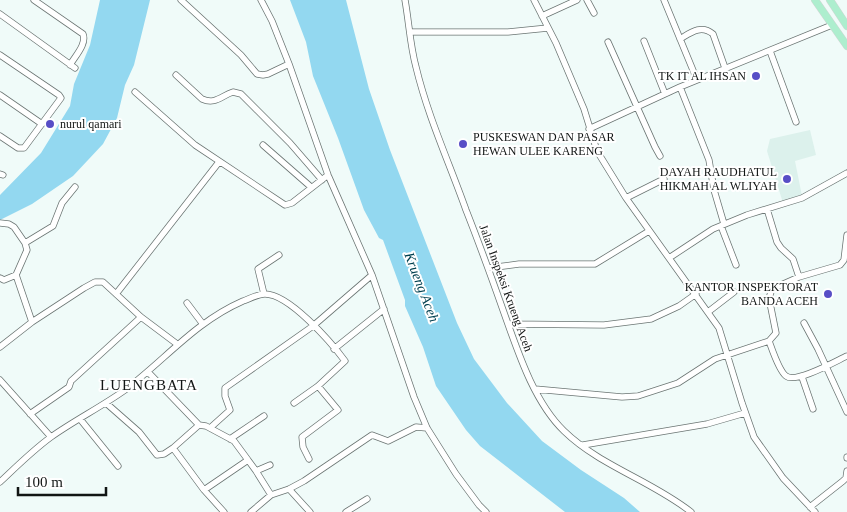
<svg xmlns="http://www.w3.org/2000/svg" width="847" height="512" font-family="Georgia,serif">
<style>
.built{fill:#dcf1ec}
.water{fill:#93d8f0}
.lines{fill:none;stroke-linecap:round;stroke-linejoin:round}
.minor-casing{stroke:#6b7573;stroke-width:7}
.major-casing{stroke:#d4d5d5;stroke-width:8}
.minor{stroke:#fff;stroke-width:5.5}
.major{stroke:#adeece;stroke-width:7}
.poi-dot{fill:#584ec6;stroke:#fff;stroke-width:2}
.labels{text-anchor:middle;stroke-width:4;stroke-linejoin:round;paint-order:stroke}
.poi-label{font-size:12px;fill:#111514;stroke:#fff;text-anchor:end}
.street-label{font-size:12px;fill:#111514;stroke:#fff}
.water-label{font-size:14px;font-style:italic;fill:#004050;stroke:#fff}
.quarter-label{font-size:15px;letter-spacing:1px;fill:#111514;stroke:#fff}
</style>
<rect width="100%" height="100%" fill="#f0fbf9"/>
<!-- built -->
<path class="built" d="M810,130l6,25 -21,6 7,35 -19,7 -16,-52 3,-12z"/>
<!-- water -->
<path class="water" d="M100,0h50l-16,65 -9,20 -8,33 -14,26 -30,32 -41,28 -32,16v-25l41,-42 29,-47 4,-22 16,-39z
M290,0h56l23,89 21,61 67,173 17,36 33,44 35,38 39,29 43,28 16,14h-75l-85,-66 -14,-16 -30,-44 -13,-39 -18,-41v-6l-22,-60 -4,-2 -15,-28 -26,-72 -25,-62 -7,-34z"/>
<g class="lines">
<!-- minor casing -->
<g class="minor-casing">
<path id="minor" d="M34,0l49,34c4,10 -8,22 -13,31
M181,0l60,55 16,19 6,1 5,-1 21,-10
M261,0l11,21 17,43 39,111 44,100 42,122 13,31 29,46 23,31 7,7
M405,0c4,22 5,45 11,67 12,50 33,95 50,143 13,33 25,66 37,100 14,39 30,91 61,121 36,35 88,50 127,81
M534,0l22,43 28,66 13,42 29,47 93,130 23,75 12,34 29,41 32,34
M587,0l7,13
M664,0l33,80
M0,14l75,54
M542,16l35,-16
M410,32h98l40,-4
M680,39c10,-6 21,-15 33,-5l12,34
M644,41l21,53
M608,42l47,105 5,9
M770,51l26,71
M0,55l59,40 2,3 -37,50h-6l-18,-12
M176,75l26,24c13,6 19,-3 31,-7l8,2 49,49 32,37
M680,87l29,73 5,30 10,34
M135,92l60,53 90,60 7,-2 36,-28
M0,95l42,29
M589,129l91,-42 152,-62
M263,145l48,42
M0,174l3,1
M626,198l38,-19
M767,209l10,33 4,6 12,11 6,18
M0,223l9,1 5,3 11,16 2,7 -11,25 16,47
M721,226l15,39
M25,243l28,-17 9,-23 13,-16
M669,258l44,-29 34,-14 55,-17 45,-25
M488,268l31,-4h76l54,-33
M0,278l4,2 12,-5
M116,294l103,-132
M264,294l-6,-25 21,-14
M187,303l15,20
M708,312l26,-20
M804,323l14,26 29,63
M508,324l96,1 47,-6 28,-13 17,-12
M769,341l7,-8 -7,-35 3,-9 27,-12 41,-12 4,-5 3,-25
M0,347l32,-25 52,-34 11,-6h8l38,35 36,27
M334,349l50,-40
M148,372l51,53
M802,377l11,32
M0,380l51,57
M535,389l87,8 16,-1 40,-13 37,-24 54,-18c3,8 10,30 17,35 10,8 50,-15 61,-20
M106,403l33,29 18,23 7,-1 9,-6
M30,414l39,-27 2,-6 70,-64
M80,419l38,47
M210,428l20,-18 -5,-14v-8l88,-62 59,-51
M230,439l34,-23
M583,445l124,-21 38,-11
M847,457v1
M309,459l-6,-12 -1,-10 36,-27 -20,-24
M248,460l8,11 14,-6
M256,471l15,24 18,-6 15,-8 68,-46 16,6 28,-14 11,1
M0,482c16,-15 33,-32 51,-45 24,-17 50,-30 74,-47 41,-31 70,-68 118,-89 6,-2 15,-7 22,-7 24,0 66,48 80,67l-27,25 -24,17
M289,489l21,23
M204,490l44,-30 -14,-19 -28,-15 -7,-1 -26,23 31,42 20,22
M810,507l33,-26 3,-3 1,-7
M251,512l20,-17
M346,512l21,-13"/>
</g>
<!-- major casing -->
<g class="major-casing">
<path id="major" d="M815,0l32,46
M830,0l17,26"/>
</g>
<!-- minor -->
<use href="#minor" class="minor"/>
<!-- major -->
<use href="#major" class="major"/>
</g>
<!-- markers -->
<g class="poi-dot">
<circle cx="756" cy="76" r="5"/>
<circle cx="50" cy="124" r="5"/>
<circle cx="463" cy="144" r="5"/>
<circle cx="787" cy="179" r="5"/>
<circle cx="828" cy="294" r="5"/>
</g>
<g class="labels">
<!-- poi labels -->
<g class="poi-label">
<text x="746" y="80">TK IT AL IHSAN</text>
<text x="60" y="128" text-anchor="start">nurul qamari</text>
<text x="473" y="141" text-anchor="start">PUSKESWAN DAN PASAR<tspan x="473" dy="14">HEWAN ULEE KARENG</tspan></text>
<text x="777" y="176">DAYAH RAUDHATUL<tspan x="777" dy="14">HIKMAH AL WLIYAH</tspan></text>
<text x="818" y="291">KANTOR INSPEKTORAT<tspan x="818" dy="14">BANDA ACEH</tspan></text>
</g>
<!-- street labels -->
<g class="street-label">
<text transform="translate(506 288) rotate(70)" y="4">Jalan Inspeksi Krueng Aceh</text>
</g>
<!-- water labels -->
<g class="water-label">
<text transform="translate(422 287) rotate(69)" y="5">Krueng Aceh</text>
</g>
<!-- quarter labels -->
<g class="quarter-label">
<text x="149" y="390">LUENGBATA</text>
</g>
</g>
<!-- scale -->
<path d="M18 487v8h88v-8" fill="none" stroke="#111514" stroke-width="2.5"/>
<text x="25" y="487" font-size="15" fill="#111514" stroke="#ffffff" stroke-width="4" paint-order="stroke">100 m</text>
</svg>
